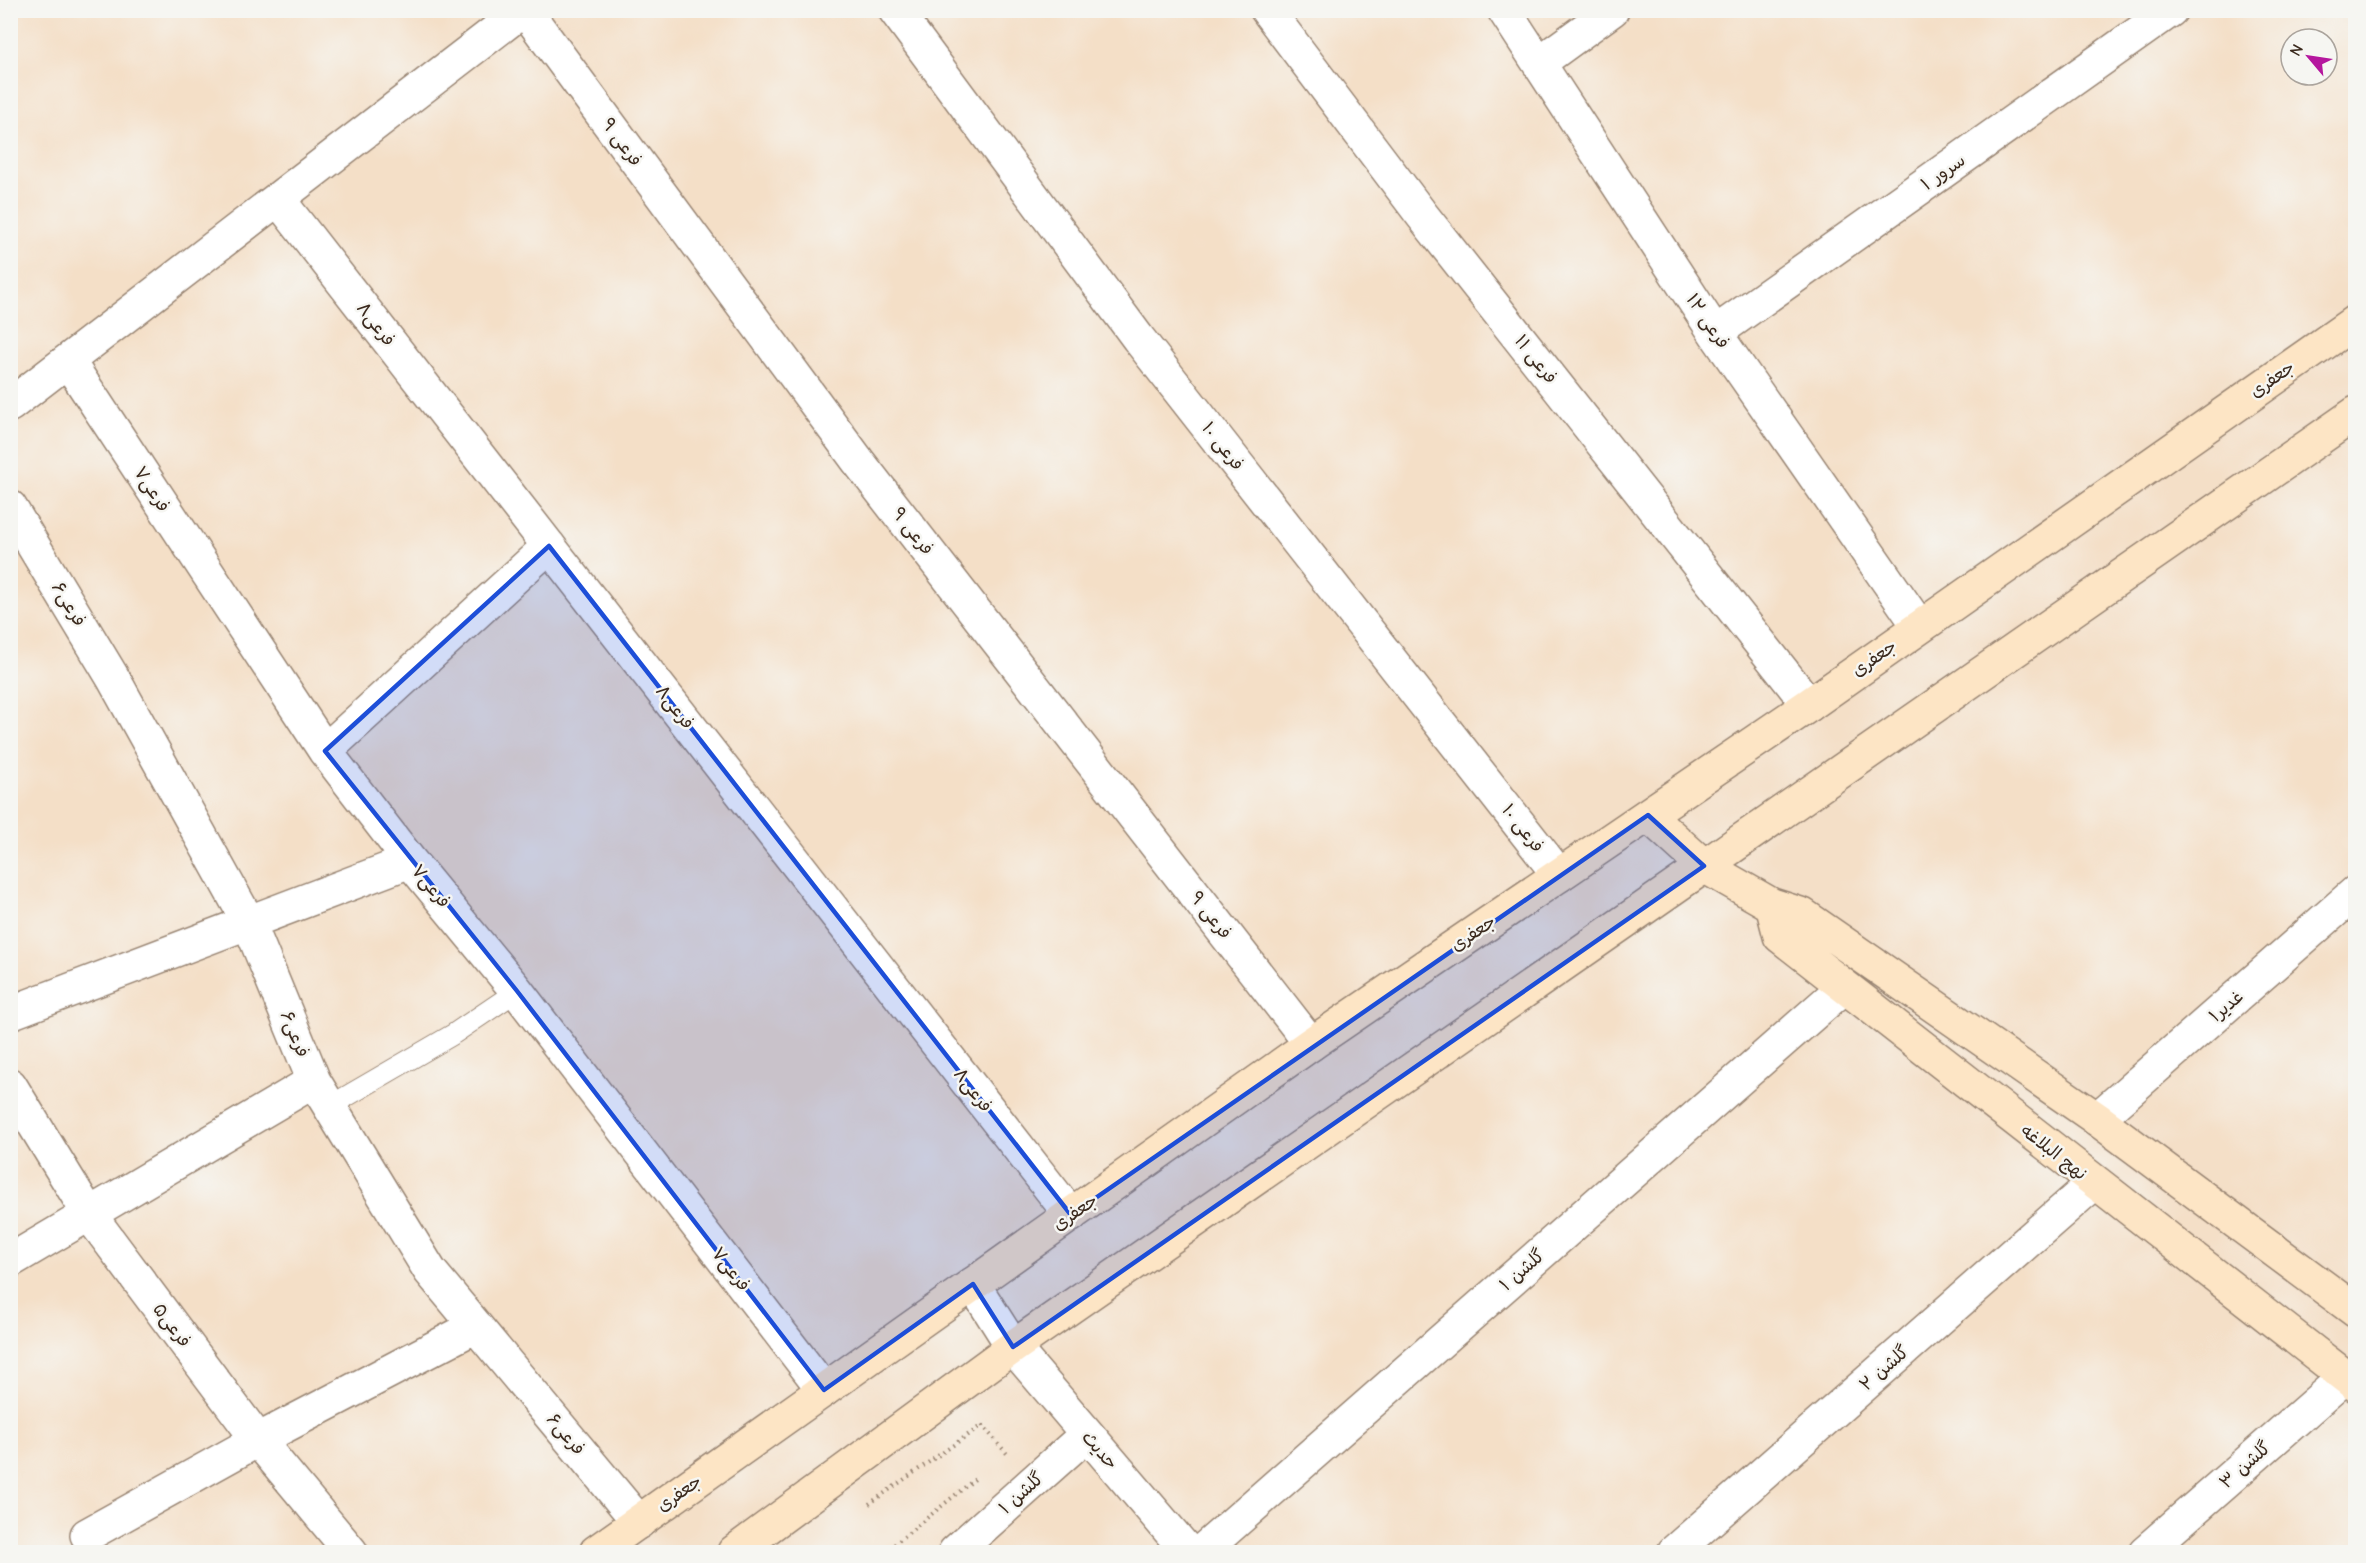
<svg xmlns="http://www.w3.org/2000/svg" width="2366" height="1563" font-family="'Comic Neue','Playpen Sans Arabic',sans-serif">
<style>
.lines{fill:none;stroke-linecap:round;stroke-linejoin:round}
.lane-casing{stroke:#988472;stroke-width:22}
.street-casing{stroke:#988472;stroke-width:36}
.secondary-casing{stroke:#988472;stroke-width:36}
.path{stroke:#988472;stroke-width:4;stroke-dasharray:1.5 4.5;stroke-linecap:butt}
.lane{stroke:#fff;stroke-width:20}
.street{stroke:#fff;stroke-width:33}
.secondary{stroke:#fde5c5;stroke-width:33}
.marked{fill:#1d4ed8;fill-opacity:0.2;stroke:#1d4ed8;stroke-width:4.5;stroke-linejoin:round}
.labels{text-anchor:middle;stroke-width:5;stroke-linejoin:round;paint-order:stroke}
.street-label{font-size:18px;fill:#3b2a1e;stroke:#f6f6f2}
</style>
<rect width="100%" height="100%" fill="#f6f6f2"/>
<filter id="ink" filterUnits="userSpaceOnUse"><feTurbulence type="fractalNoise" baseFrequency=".0167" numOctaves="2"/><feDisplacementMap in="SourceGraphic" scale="12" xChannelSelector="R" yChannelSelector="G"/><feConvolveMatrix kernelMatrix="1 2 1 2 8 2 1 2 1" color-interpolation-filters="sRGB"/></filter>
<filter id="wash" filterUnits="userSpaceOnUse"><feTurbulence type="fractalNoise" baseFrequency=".008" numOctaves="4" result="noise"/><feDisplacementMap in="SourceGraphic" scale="24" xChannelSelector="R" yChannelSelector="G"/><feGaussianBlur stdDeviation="1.35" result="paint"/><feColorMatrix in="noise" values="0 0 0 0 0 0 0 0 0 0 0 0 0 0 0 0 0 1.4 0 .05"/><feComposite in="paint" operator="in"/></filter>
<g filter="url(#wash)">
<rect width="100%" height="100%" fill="#f4dfc7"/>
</g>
<g filter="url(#ink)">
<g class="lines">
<!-- lane casing -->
<g class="lane-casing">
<path id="lane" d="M330,1106l122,-71 65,-44"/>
</g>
<!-- street casing -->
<g class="street-casing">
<path id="street" d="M525,10l333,451 453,583
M895,10l243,328 421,537
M1267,10l155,205 387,490
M1504,10l211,323 204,293
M1539,63l73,-53
M278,199l793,1016
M1715,333l456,-323
M68,361l257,390 85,110 107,130 307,399
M10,405l513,-395
M10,507l103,171 136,245 65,158 116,190 209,251
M325,751l224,-205
M10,1013l400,-152
M10,1085l79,129 169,226 93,112
M2097,1119l259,-227
M10,1261l304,-180
M973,1284l40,63 175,205
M87,1535l171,-95 218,-114
M955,1552l132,-118
M1201,1552l643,-565
M1674,1552l420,-369
M2145,1552l200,-175"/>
</g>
<!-- secondary casing -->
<g class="secondary-casing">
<path id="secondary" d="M1648,815l56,51 68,39 31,10 294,204 259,192
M1772,905l8,31 576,449
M596,1552l715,-508 498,-339 547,-384
M734,1552l279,-205 1343,-934"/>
</g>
<!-- path -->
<path class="path" d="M869,1504l113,-79 27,31
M885,1552l90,-73"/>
<!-- lane -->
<use href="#lane" class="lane"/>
<!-- street -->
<use href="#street" class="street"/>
<!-- secondary -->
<use href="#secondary" class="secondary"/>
</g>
</g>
<!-- marked area -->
<path class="marked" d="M549,546l522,669 577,-400 56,51 -691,481 -40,-63 -149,106 -307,-399 -192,-240z"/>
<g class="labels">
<!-- street labels -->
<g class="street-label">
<text transform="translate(622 142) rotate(54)" y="6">فرعی ۹</text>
<text transform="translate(1943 172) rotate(-35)" y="6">سرور ۱</text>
<text transform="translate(1708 321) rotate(56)" y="6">فرعی ۱۲</text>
<text transform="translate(376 324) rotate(52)" y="6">فرعی۸</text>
<text transform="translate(1536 359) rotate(52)" y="6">فرعی ۱۱</text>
<text transform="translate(2272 379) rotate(-35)" y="6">جعفری</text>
<text transform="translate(1223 446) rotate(52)" y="6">فرعی ۱۰</text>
<text transform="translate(152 489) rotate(57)" y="6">فرعی۷</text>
<text transform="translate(913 531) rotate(52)" y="6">فرعی ۹</text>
<text transform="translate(69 604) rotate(59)" y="6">فرعی۶</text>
<text transform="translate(1874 658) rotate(-35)" y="6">جعفری</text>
<text transform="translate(675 707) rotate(52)" y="6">فرعی۸</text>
<text transform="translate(1523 828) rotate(52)" y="6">فرعی ۱۰</text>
<text transform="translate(431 886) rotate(51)" y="6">فرعی۷</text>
<text transform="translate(1211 915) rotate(52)" y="6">فرعی ۹</text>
<text transform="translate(1473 933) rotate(-34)" y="6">جعفری</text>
<text transform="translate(2226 1006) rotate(-41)" y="6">غدیر۱</text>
<text transform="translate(295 1034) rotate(68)" y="6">فرعی۶</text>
<text transform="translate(973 1090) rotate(52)" y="6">فرعی۸</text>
<text transform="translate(2054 1152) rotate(38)" y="6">نهج البلاغه</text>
<text transform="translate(1075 1212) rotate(-35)" y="6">جعفری</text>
<text transform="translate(731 1269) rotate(52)" y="6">فرعی۷</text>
<text transform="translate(1522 1270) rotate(-41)" y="6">گلشن ۱</text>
<text transform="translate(172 1325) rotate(53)" y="6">فرعی۵</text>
<text transform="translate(1884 1368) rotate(-41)" y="6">گلشن ۲</text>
<text transform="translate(566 1434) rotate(50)" y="6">فرعی۶</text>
<text transform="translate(1100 1450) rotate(49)" y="6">حدیث</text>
<text transform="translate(2245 1465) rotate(-41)" y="6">گلشن ۳</text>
<text transform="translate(679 1493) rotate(-35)" y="6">جعفری</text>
<text transform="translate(1021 1493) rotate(-42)" y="6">گلشن ۱</text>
</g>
</g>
<!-- margin -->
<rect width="2366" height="1563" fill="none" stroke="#f6f6f2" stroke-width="36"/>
<!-- north arrow -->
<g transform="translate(2309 57) rotate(299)"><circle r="28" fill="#f6f6f2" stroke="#aba49d" stroke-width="1.5"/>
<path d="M0-4.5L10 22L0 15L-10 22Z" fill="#b5179e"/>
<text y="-9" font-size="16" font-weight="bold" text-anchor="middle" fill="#3b2a1e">N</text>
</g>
</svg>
